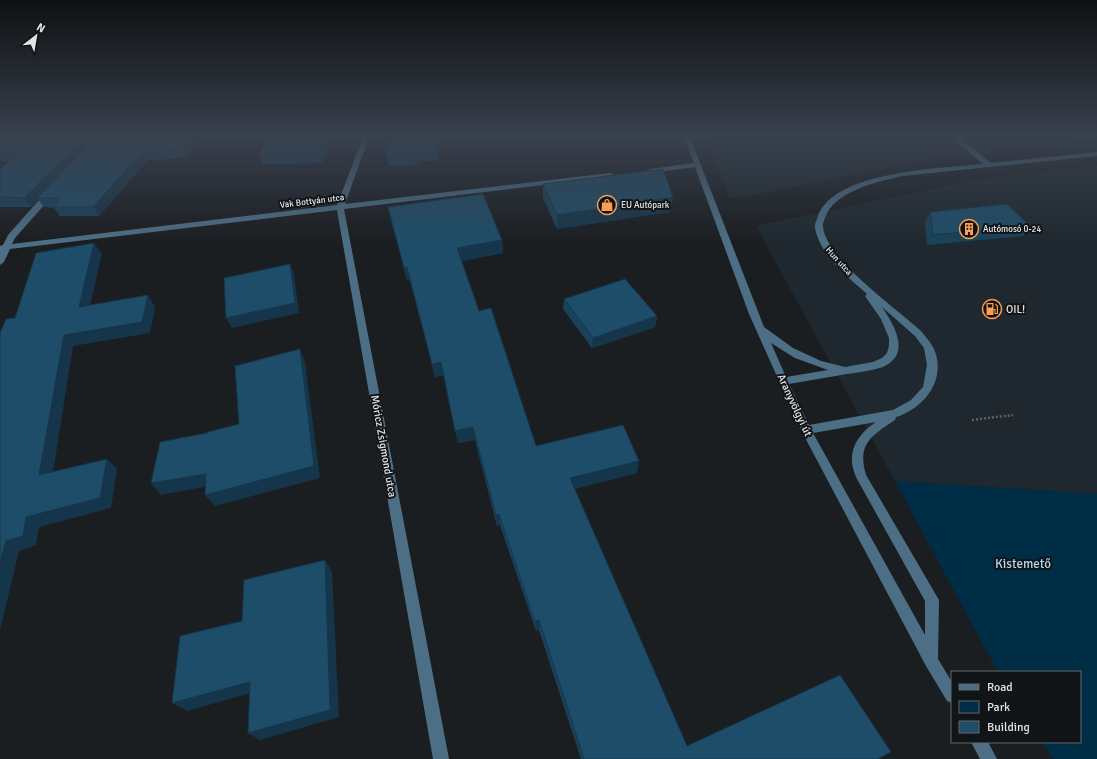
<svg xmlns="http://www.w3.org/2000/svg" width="1097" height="759" font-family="Signika,sans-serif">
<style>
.built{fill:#1f282e}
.green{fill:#002d46}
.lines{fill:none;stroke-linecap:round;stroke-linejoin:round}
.path{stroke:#5f6265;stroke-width:2.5;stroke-dasharray:2 2;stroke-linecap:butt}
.minor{fill:#4d6f85;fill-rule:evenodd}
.wall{fill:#1a425a}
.shaded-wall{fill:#15364a}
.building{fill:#1e4d69;stroke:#15364a}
.labels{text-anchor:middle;stroke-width:4;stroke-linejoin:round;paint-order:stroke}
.far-street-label{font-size:9px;fill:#e2e4e6;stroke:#121517}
.far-poi-label{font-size:9px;fill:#e2e4e6;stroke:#121517;text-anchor:start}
.poi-label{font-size:11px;fill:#e2e4e6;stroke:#121517;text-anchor:start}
.street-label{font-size:11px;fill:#e2e4e6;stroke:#121517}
.near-park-label{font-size:13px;fill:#add6f2;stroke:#121517}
</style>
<rect width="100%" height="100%" fill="#1b1e21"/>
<!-- built -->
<path class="built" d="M706,137h391v3l-150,17 -217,42z
M1097,166v328l-202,-13 -138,-253 2,-3 223,-46z"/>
<!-- green -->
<path class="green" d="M895,481l202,13v265h-43l-12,-17h38v-70h-82z"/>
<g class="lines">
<!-- path -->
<path class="path" d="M972,420l41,-5"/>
<!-- minor -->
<path class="minor" d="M363,137h6l-24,67 265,-31 4,2 -4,2 -266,32 105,550h-16l-96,-549 -327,39 -6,13 -4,3v-19l3,-1 5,-10 39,-44h3l4,2 -1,2 -38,43 -3,6 325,-39z
M684,137h6l74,190 29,21 28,13 24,6 28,-5 9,-4 5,-5 2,-7v-8l-8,-19 -16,-23 2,-2c-20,-18 -47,-39 -52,-66 -1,-4 2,-8 3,-12 16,-45 124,-48 165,-52l-32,-27h7l33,26 106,-11v4l-195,20c-25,6 -68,15 -77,42 -1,3 -3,6 -2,9 3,32 74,82 98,104 5,6 10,12 13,18 13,31 -10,59 -38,68l-1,3c-24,16 -38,24 -29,55l73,125 -1,59 14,23v21l-5,-2 -21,-35 -125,-236 -52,-116 -54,-147 -45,6 -4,-2 4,-2 44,-6zM882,307l33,29 9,12 3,17 -4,22 -12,13 -18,10 -84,15 -20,-41c19,-3 39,-7 58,-10 12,-2 24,-3 36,-7 29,-13 11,-42 -1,-60zM771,343l24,15 33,12 -42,7zM876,422c-21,14 -31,33 -19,57l68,122v34l-112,-202z
M971,742h17l9,17h-17z"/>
</g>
<!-- wall -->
<path class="wall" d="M0,137h202l-15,20h-9l-1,2 -29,1 -49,56h-39l-6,-8 -10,-1 -6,-8 -7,8h-31v-38l9,-8h-9z
M333,137l-11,26 -60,1 -3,-10z
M442,137l-5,24h-19l-1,4 -28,1 -3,-12z
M543,184l127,28 -113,17 -14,-31z
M388,207l114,33 1,13 -42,8 18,50 57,135 101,27 -63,16 113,257 191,13h-297l-42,-129 -3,1 -36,-106 -3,1 -22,-86 -17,3 -14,-68 -9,2 -25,-97 -3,1z
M930,212l100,14 -7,10 -96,9 -2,-23z
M564,299l93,17 -2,11 -63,21 -29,-39z"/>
<!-- shaded-wall -->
<path class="shaded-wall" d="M85,137h14l-62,61 1,1 -7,8 -7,-9z
M191,137h11l-15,20 -4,-9z
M326,137h7l-11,26 -3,-10z
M438,137h4l-5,24 -1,-12z
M174,148l4,9 -1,2 -5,-9z
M416,149l2,12 -1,4 -2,-12z
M143,151l5,9 -49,56 -6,-9z
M673,197l-3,15 -113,17v-14z
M502,240l1,13 -44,9 -2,-14z
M94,243l8,11 -15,64 -8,-11z
M290,264l4,11 5,38 -67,15 -6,-10z
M407,267l3,13 -3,1 -3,-13z
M148,295l7,12 -5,26 -77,13 -22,139 -12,-10 25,-140z
M657,316l-2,11 -63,21 1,-10z
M300,349l5,13 15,116 -105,28 -10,-11z
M441,362l3,13 -9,2 -3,-13z
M473,427l2,13 -17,3 -3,-12z
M107,459l10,10 -6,39 -72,19 -3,18 -17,6 -19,79v-67l6,-22 20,-24z
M639,461l-2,12 -68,17 1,-12z
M206,474l9,11 -54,10 -10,-12z
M499,514l1,11 -3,1 -1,-11z
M325,560l7,12 7,145 -79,23 -12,-7z
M539,620v10l-3,1 -1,-9z
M250,682l11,8 -74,21 -15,-8z"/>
<!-- building -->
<path class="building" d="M0,137h85l-61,61 -24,-1v-28l19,-17h-19z
M96,137h95l-8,11h-9l-2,2 -29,1 -50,56h-40l8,-9h-24z
M269,137h57l-7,16 -60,1z
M392,137h46l-2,12h-20l-1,4 -29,1z
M663,169l10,28 -116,18 -14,-31z
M483,194l19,46 -45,8 22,63 12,-3 45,138 87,-21 16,36 -69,17 117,268 153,-71 51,77 -13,7h-294l-45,-139 -4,2 -36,-108 -3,1 -23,-88 -18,4 -14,-69 -9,2 -25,-97 -3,1 -16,-61z
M1007,204l23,22 -97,9 -3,-23z
M94,243l-15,64 69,-12 -6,27 -78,13 -25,140 68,-16 -7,39 -74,19 -3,19 -17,5 -6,22v-230l6,-14 9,-1 21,-65z
M290,264l5,39 -69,15 -2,-40z
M625,279l32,37 -64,22 -29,-39z
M300,349l14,117 -109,29 1,-21 -55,9 9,-41 47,-9 1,-1 31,-8 -4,-58z
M325,560l5,150 -82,23 2,-51 -78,21 8,-67 62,-15 2,-41z"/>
<!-- sky -->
<linearGradient id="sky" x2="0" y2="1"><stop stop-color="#0f1012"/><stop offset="0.56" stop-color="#39414e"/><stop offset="1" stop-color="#39414e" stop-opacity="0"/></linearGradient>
<rect width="1097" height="243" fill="url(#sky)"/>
<!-- icons -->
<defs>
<g id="shop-ring" transform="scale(1)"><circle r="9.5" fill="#121517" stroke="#fb9e51" stroke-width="1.5"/><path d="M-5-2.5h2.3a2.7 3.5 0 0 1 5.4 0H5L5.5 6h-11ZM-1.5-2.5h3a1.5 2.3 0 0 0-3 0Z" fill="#fb9e51"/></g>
<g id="building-ring" transform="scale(1)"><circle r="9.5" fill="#121517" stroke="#fb9e51" stroke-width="1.5"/><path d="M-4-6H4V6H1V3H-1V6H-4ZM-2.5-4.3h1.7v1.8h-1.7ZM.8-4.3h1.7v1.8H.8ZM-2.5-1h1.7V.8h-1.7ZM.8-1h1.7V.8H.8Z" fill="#fb9e51"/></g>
<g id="fuel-ring" transform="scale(1)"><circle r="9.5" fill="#121517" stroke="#fb9e51" stroke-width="1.5"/><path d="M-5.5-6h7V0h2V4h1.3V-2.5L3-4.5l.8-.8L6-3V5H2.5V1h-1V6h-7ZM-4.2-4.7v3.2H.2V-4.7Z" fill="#fb9e51"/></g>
</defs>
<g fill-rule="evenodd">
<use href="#shop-ring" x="607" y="205"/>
<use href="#building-ring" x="969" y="229"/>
<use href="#fuel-ring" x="992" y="309"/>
</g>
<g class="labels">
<!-- far-street labels -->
<g class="far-street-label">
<text transform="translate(312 201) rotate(-7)" y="3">Vak Bottyán utca</text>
<text transform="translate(839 261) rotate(48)" y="3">Hun utca</text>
</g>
<!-- far-poi labels -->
<g class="far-poi-label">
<text x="621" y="208">EU Autópark</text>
<text x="983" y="232">Autómosó 0-24</text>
</g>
<!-- poi labels -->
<g class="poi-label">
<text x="1006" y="313">OIL!</text>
</g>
<!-- street labels -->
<g class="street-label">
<text transform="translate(795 405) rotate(65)" y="4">Aranyvölgyi út</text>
<text transform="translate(384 446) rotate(80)" y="4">Móricz Zsigmond utca</text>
</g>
<!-- near-park labels -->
<g class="near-park-label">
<text x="1023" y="568">Kistemető</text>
</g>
</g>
<!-- legend -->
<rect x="951" y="671" width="130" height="72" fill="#121517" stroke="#65686a"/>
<rect x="959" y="684" width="20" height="6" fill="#4d6f85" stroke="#65686a"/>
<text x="987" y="691" font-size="12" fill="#e2e4e6">Road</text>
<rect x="959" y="701" width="20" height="12" fill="#002d46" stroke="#65686a"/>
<text x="987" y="711" font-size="12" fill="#e2e4e6">Park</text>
<rect x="959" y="721" width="20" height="12" fill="#1e4d69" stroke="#65686a"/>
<text x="987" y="731" font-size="12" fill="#e2e4e6">Building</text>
<!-- north arrow -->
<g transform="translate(36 36) rotate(31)" stroke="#121517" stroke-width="3" paint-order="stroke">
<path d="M0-3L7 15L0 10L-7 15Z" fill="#e2e4e6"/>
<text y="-6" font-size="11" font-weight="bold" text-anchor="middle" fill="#e2e4e6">N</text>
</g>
</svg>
